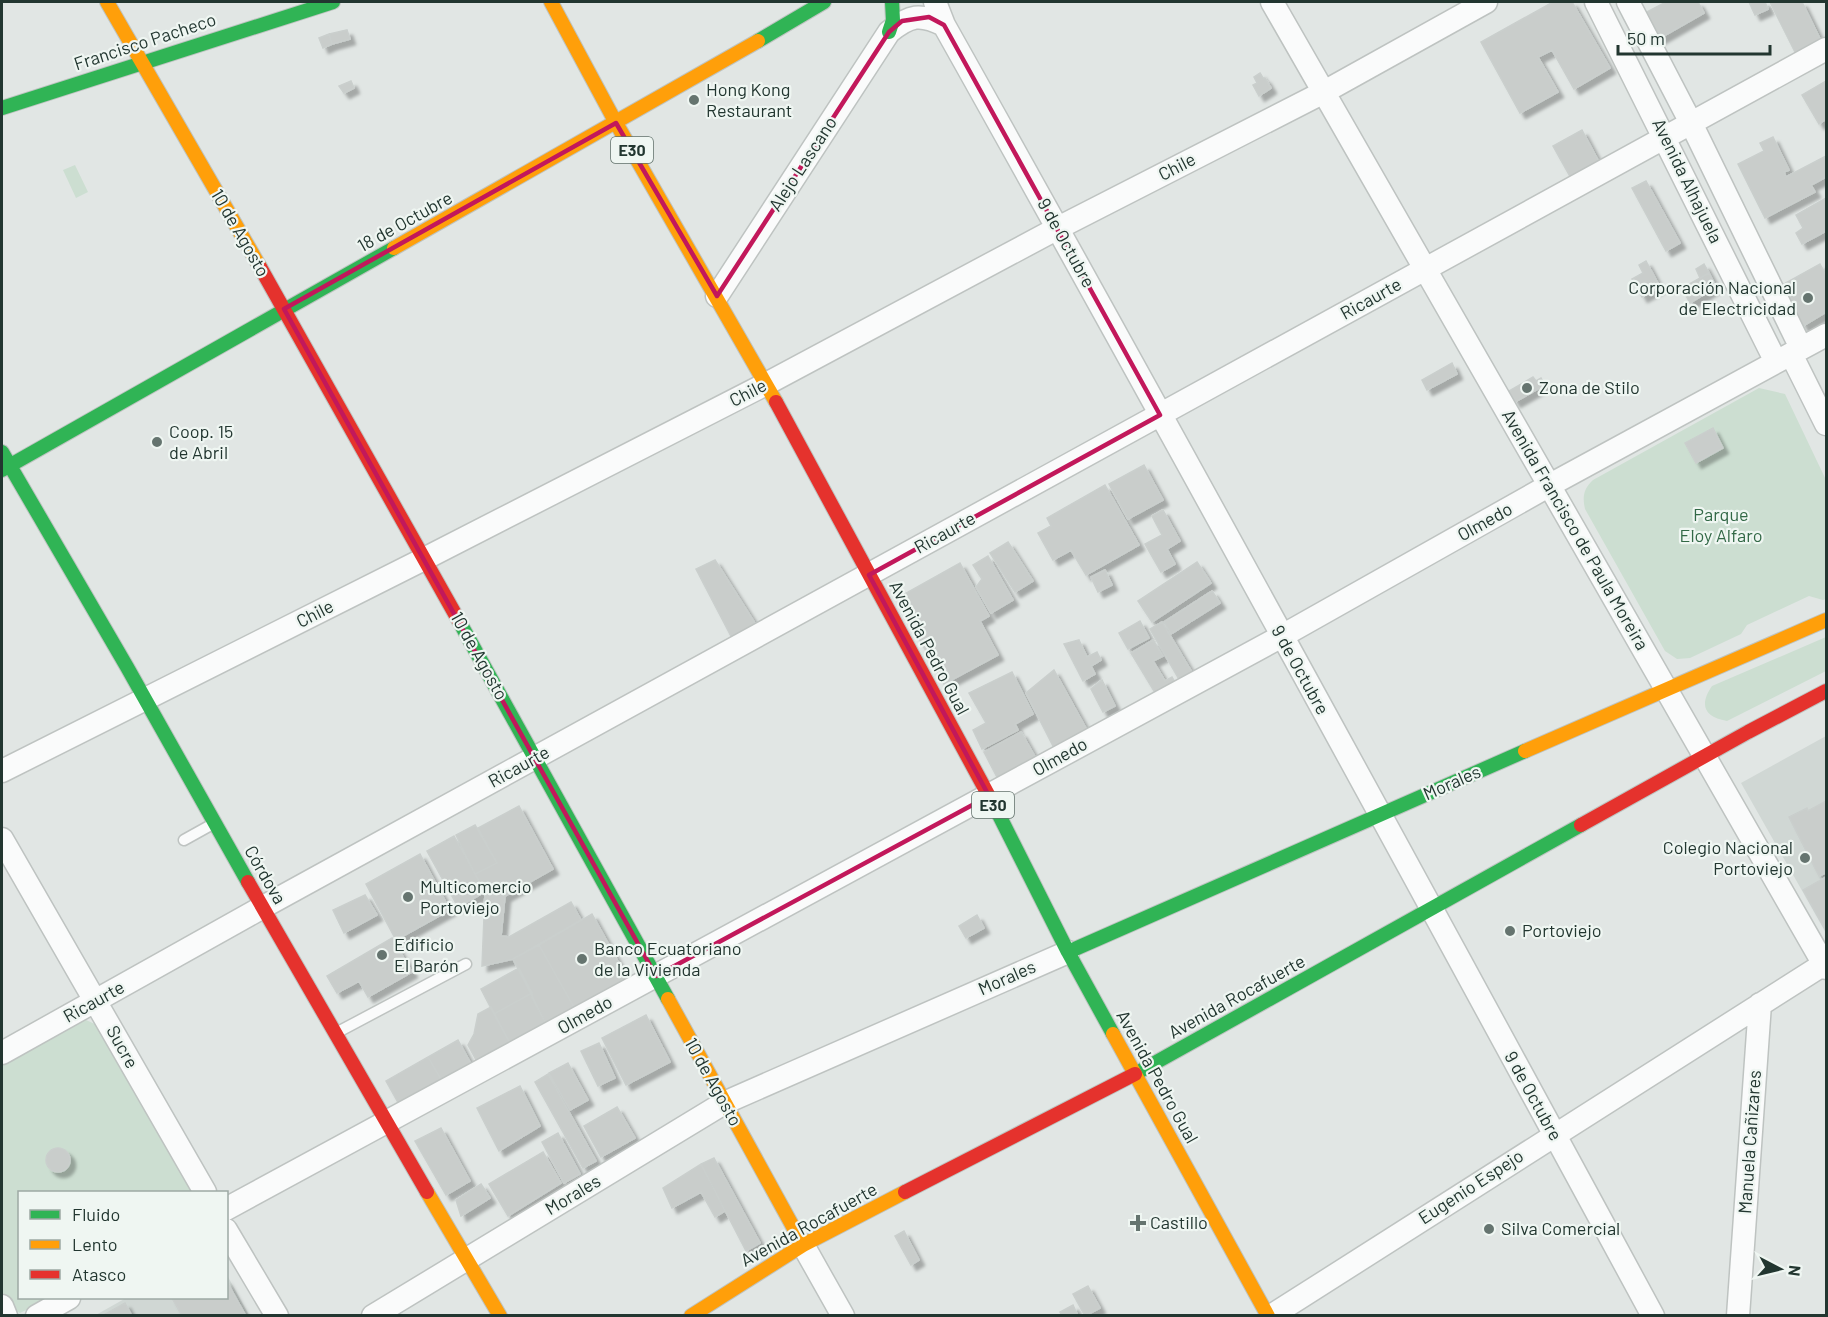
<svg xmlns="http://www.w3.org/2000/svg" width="1828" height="1317" font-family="Barlow,sans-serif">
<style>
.built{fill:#d0d7d4}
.green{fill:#ccded1}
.building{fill:#c9cdcb;stroke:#cacfcd;stroke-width:1.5;filter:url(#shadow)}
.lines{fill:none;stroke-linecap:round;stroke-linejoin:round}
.lane-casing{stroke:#bec3c1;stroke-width:13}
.street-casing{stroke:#bec3c1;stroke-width:25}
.fast-casing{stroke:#bec4c1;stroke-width:16}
.slow-casing{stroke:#bec4c1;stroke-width:16}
.jam-casing{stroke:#bec4c1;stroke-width:16}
.lane{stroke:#fafbfb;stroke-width:10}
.street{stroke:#fafbfb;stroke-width:22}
.fast{stroke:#30b455;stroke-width:14}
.slow{stroke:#ff9f0a;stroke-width:14}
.jam{stroke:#e5322d;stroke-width:14}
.marked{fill:none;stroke:#c2185b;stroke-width:4.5;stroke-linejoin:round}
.poi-dot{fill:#65746f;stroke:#eff6f2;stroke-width:2}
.labels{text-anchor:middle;stroke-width:4.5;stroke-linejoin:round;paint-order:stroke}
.shield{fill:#eff6f2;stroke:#60706a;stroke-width:1.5}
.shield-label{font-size:16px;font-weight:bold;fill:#223630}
.street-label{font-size:18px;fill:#223630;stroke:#eff6f2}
.poi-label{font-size:18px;fill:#223630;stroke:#eff6f2;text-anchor:start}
.park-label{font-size:18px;fill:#326846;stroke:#eff6f2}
</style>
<defs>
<filter id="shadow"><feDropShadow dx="5.5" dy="5.5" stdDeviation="1.5" flood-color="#0004"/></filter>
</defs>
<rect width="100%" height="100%" fill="#e1e6e4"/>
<!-- built -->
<path class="built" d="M1826,736v197l-85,-150z
M227,1275l22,40 -155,1 32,-18h100z"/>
<!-- green -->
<path class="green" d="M75,165l13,27 -12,6 -13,-28z
M1759,388l26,6 41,86v119l-3,1 -14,-4 -62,29 -6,9 -51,24 -13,1 -12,-8 -80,-142c-3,-12 -1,-21 8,-29z
M1826,637v34l-99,50c-23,-4 -28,-16 -15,-35z
M86,1020l13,6 96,166h-175v106h30l-30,15 -7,-3 -11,-19v-226l77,-43z"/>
<!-- building -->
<path class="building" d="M1553,2h19l38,66 -36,21 -22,-39 -14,7 20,35 -38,21 -39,-71z
M1666,2h32l6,11 -49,28 -14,-26z
M1749,2h16l3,7 -13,6z
M1770,2h32l21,43 -25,13z
M347,30l3,9 -18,5 -3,-10z
M329,34l3,10 -9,4 -4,-10z
M1260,73l3,5h2l6,10 -12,8 -6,-11 4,-2 -3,-6z
M351,81l3,7 -10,5 -5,-7z
M1826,81v38l-7,5 -17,-29z
M1582,130l18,34 -28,16 -19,-34z
M1773,137l16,33 -5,2 2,5 40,-21v21l-15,8 4,7 -50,26 -27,-54 26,-13 -4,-8z
M1646,181l34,62 -14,8 -34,-63z
M1826,198v33l-24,13 -6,-11 7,-5 -7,-13z
M1646,261l14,26 -18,10 -10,-18 11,-6 -4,-8z
M1704,264l5,9 -9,5 -4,-9z
M1820,264l6,11v37l-23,14 -21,-41z
M1709,273l7,14 -26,16 -8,-15z
M1452,363l5,11 -30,16 -5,-10z
M1533,377l3,4 5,-3 4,7 -30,17 -6,-11z
M1713,428l10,20 -27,15 -11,-20z
M1144,465l19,35 -35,19 -19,-35z
M1105,485l34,60 -53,30 -15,-25 -18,10 -15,-27 13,-7 -4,-8z
M1163,510l17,31 -13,8 8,15 -14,8 -16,-28 17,-9 -10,-19z
M1008,542l25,39 -18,11 -25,-39z
M988,556l25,44 -22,13 -15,-26 6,-8 -9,-14z
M715,560l43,68 -24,14 -38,-73z
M1197,562l14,21 -59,39 -14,-21z
M960,563l29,53 -9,5 18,34 -54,29 -45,-82 2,-6z
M1105,570l7,15 -14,7 -7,-15z
M1212,591l8,12 -49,31 -7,-12z
M1140,621l9,17 -21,11 -9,-16z
M1162,622l31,52 -13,7 -30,-52z
M1079,640l8,17 10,-5 4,8 -10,6 4,8 -12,7 -19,-37z
M1153,640l10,16 -10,5 12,20 7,-4 4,7 -19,12 -26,-43z
M1054,670l34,62 -33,18 -29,-57z
M1012,672l21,42 -18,10 3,6 -36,19 -9,-19 13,-7 -17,-30z
M1102,680l13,26 -12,6 -12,-23z
M1021,732l17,30 -38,21 -16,-31z
M1826,801v72l-7,3 -30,-59 18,-9 1,3z
M519,806l34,63 -48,27 -4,40 8,1 62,-35 10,18 -68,39 -31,7 3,-74 -10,-18 22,-11 -19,-35z
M475,825l22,38 -22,11 -19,-39z
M454,836l31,56 -27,15 -31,-56z
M420,854l30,56 -54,30 -30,-56z
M1826,877v54l-23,-41z
M365,895l12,20 -33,18 -11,-23z
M592,914l33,60 -3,8 -46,29 -37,-66z
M977,915l7,13 -18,10 -7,-12z
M392,938l20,34 -44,25 -9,-16 -22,12 -10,-17z
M539,945l37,66 -28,16 -35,-68z
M519,968l13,25 -38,21 -13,-25z
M532,993v5l16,29 -36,20 -18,-33z
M491,1007l22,42 -33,18 -12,-22 6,-11 4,-20z
M646,1015l24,47 -44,23 -24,-47z
M458,1040l13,24 -29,17 -14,-24z
M599,1043l16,35 -17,8 -17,-35z
M428,1057l14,24 -42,25 -14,-25z
M568,1063l20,37 -18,10 -21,-37z
M548,1074l48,87 -13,7 -48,-86z
M520,1086l20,40 -41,25 -22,-43z
M617,1107l18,31 -34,19 -17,-31z
M441,1128l29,53 -24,14 -31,-54z
M558,1133l22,41 -16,9 -22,-41z
M46 1160a12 12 0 1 1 24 0a12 12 0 1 1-24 0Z
M543,1152l18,31 -53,33 -19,-32z
M714,1158l46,85 -14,8 -45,-87z
M701,1164l24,47 -10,6 -14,-25 -29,16 -9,-20z
M481,1184l9,14 -29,18 -5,-16z
M904,1231l15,29 -8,5 -16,-29z
M226,1280l20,36h-64l-10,-18h54z
M1088,1286l12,22 -15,8 -12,-22z
M125,1303l7,13h-30z
M1073,1305l5,11h-16l-2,-4z"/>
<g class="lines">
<!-- lane casing -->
<g class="lane-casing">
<path id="lane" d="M184,840l27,-15
M336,1033l130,-69"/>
</g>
<!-- street casing -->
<g class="street-casing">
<path id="street" d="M935,2l9,23c240,428 475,859 709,1291
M1272,2l554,966
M1596,2l180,360
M1628,2l63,121 110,225
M717,296l172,-264c21,-17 31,-19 55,-7
M1791,354l35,70
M2,771l422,-212 342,-175 292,-156 266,-136 162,-90
M2,839l203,353
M2,1053l261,-146 1563,-858
M226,1209l1056,-573 268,-151 276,-150
M226,1230l51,86
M803,1245l40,71
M2,1306l4,10
M37,1316l32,-18
M373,1316l351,-213 344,-151
M1271,1316l553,-352
M1738,1316l22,-312"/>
</g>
<!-- fast casing -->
<g class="fast-casing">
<path id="fast" d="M889,32l4,-12 -1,-18
M758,41l66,-39
M2,108l331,-106
M2,452l125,215 121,215
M2,470l392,-222
M459,621l209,378
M997,811l71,141 45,82
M1068,952l457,-201
M1135,1074l446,-249"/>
</g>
<!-- slow casing -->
<g class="slow-casing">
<path id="slow" d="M107,2l153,265
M551,2l65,121 160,279
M394,248l364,-207
M1525,751l301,-131
M668,999l135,246
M1113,1034l155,282
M427,1192l73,124
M691,1316l112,-71 102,-53"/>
</g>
<!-- jam casing -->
<g class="jam-casing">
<path id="jam" d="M260,267l199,354
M776,402l221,409
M1581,825l167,-93 78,-41
M248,882l179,310
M905,1192l230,-118"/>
</g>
<!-- lane -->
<use href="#lane" class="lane"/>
<!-- street -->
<use href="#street" class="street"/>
<!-- fast -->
<use href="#fast" class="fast"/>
<!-- slow -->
<use href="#slow" class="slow"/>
<!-- jam -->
<use href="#jam" class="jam"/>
</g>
<!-- marked area -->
<path class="marked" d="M929,17l15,8 216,390 -291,160 120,221 -333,180 -372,-667 332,-186 101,173 172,-264 13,-11z"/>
<!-- markers -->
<g class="poi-dot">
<circle cx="694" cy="100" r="6"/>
<circle cx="1808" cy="298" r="6"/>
<circle cx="1527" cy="388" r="6"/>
<circle cx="157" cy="442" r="6"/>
<circle cx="1805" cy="858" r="6"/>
<circle cx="408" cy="897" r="6"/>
<circle cx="1510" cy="931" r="6"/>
<circle cx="382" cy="955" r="6"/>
<circle cx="582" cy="959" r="6"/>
<path d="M1135 1214h6v6h6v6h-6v6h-6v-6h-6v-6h6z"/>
<circle cx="1489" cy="1229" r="6"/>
</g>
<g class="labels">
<!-- shield labels -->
<g class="shield">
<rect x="611" y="137" width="42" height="26" rx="4.5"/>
<rect x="972" y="792" width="42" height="26" rx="4.5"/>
</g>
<g class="shield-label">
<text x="632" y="156">E30</text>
<text x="993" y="811">E30</text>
</g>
<!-- street labels -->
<g class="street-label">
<text transform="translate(145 42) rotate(-18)" y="6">Francisco Pacheco</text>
<text transform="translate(803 164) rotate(-57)" y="6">Alejo Lascano</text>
<text transform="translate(1177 167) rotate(-27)" y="6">Chile</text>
<text transform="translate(1687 181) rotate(64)" y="6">Avenida Alhajuela</text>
<text transform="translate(405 222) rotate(-29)" y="6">18 de Octubre</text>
<text transform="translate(240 233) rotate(60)" y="6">10 de Agosto</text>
<text transform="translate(1066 243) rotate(61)" y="6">9 de Octubre</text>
<text transform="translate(1371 299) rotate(-29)" y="6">Ricaurte</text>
<text transform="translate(748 393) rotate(-27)" y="6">Chile</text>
<text transform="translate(1485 522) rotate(-29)" y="6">Olmedo</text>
<text transform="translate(1575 530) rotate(60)" y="6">Avenida Francisco de Paula Moreira</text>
<text transform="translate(945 533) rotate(-29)" y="6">Ricaurte</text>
<text transform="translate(315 614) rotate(-27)" y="6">Chile</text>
<text transform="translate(929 648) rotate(62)" y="6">Avenida Pedro Gual</text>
<text transform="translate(479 656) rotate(61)" y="6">10 de Agosto</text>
<text transform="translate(1300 670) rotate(61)" y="6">9 de Octubre</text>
<text transform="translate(1060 757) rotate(-29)" y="6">Olmedo</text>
<text transform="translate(519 767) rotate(-29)" y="6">Ricaurte</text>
<text transform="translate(1452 783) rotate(-24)" y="6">Morales</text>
<text transform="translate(265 875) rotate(60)" y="6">Córdova</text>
<text transform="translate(1007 978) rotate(-24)" y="6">Morales</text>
<text transform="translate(1237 997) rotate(-29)" y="6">Avenida Rocafuerte</text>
<text transform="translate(94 1002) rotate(-29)" y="6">Ricaurte</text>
<text transform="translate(585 1015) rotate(-29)" y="6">Olmedo</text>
<text transform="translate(122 1047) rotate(61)" y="6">Sucre</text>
<text transform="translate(1157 1077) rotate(61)" y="6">Avenida Pedro Gual</text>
<text transform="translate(713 1082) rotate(61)" y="6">10 de Agosto</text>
<text transform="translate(1533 1096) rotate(61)" y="6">9 de Octubre</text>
<text transform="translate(1750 1142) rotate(-86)" y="6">Manuela Cañizares</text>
<text transform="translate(1471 1187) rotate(-33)" y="6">Eugenio Espejo</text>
<text transform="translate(573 1195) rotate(-31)" y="6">Morales</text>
<text transform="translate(809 1225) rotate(-29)" y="6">Avenida Rocafuerte</text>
</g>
<!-- poi labels -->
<g class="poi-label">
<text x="706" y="96">Hong Kong<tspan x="706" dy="21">Restaurant</tspan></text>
<text x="1796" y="294" text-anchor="end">Corporación Nacional<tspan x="1796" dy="21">de Electricidad</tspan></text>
<text x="1539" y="394">Zona de Stilo</text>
<text x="169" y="438">Coop. 15<tspan x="169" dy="21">de Abril</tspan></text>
<text x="1793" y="854" text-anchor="end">Colegio Nacional<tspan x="1793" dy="21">Portoviejo</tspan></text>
<text x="420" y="893">Multicomercio<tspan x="420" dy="21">Portoviejo</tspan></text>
<text x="1522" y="937">Portoviejo</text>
<text x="394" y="951">Edificio<tspan x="394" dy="21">El Barón</tspan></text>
<text x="594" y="955">Banco Ecuatoriano<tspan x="594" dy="21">de la Vivienda</tspan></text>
<text x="1150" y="1229">Castillo</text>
<text x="1501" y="1235">Silva Comercial</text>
</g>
<!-- park labels -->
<g class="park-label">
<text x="1721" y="521">Parque<tspan x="1721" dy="21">Eloy Alfaro</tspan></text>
</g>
</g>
<!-- border -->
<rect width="1828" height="1317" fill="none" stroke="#223630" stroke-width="6"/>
<!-- legend -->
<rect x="18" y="1191" width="210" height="108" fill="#eff6f2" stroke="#9da9a4" stroke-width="1.5"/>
<rect x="30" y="1210" width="30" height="9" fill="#30b455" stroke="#9da9a4" stroke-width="1.5"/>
<text x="72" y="1221" font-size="18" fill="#223630">Fluido</text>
<rect x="30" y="1240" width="30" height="9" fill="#ff9f0a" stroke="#9da9a4" stroke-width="1.5"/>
<text x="72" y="1251" font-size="18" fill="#223630">Lento</text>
<rect x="30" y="1270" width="30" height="9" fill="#e5322d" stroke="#9da9a4" stroke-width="1.5"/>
<text x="72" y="1281" font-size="18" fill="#223630">Atasco</text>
<!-- north arrow -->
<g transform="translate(1780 1269) rotate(97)" stroke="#eff6f2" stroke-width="4.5" paint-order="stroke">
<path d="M0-4.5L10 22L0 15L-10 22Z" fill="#223630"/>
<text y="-9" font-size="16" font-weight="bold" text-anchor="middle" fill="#223630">N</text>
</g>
<!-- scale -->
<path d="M1618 45v9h152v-9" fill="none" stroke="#223630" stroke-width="3"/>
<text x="1627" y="45" font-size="18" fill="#223630" stroke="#eff6f2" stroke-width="4.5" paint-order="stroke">50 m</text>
</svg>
